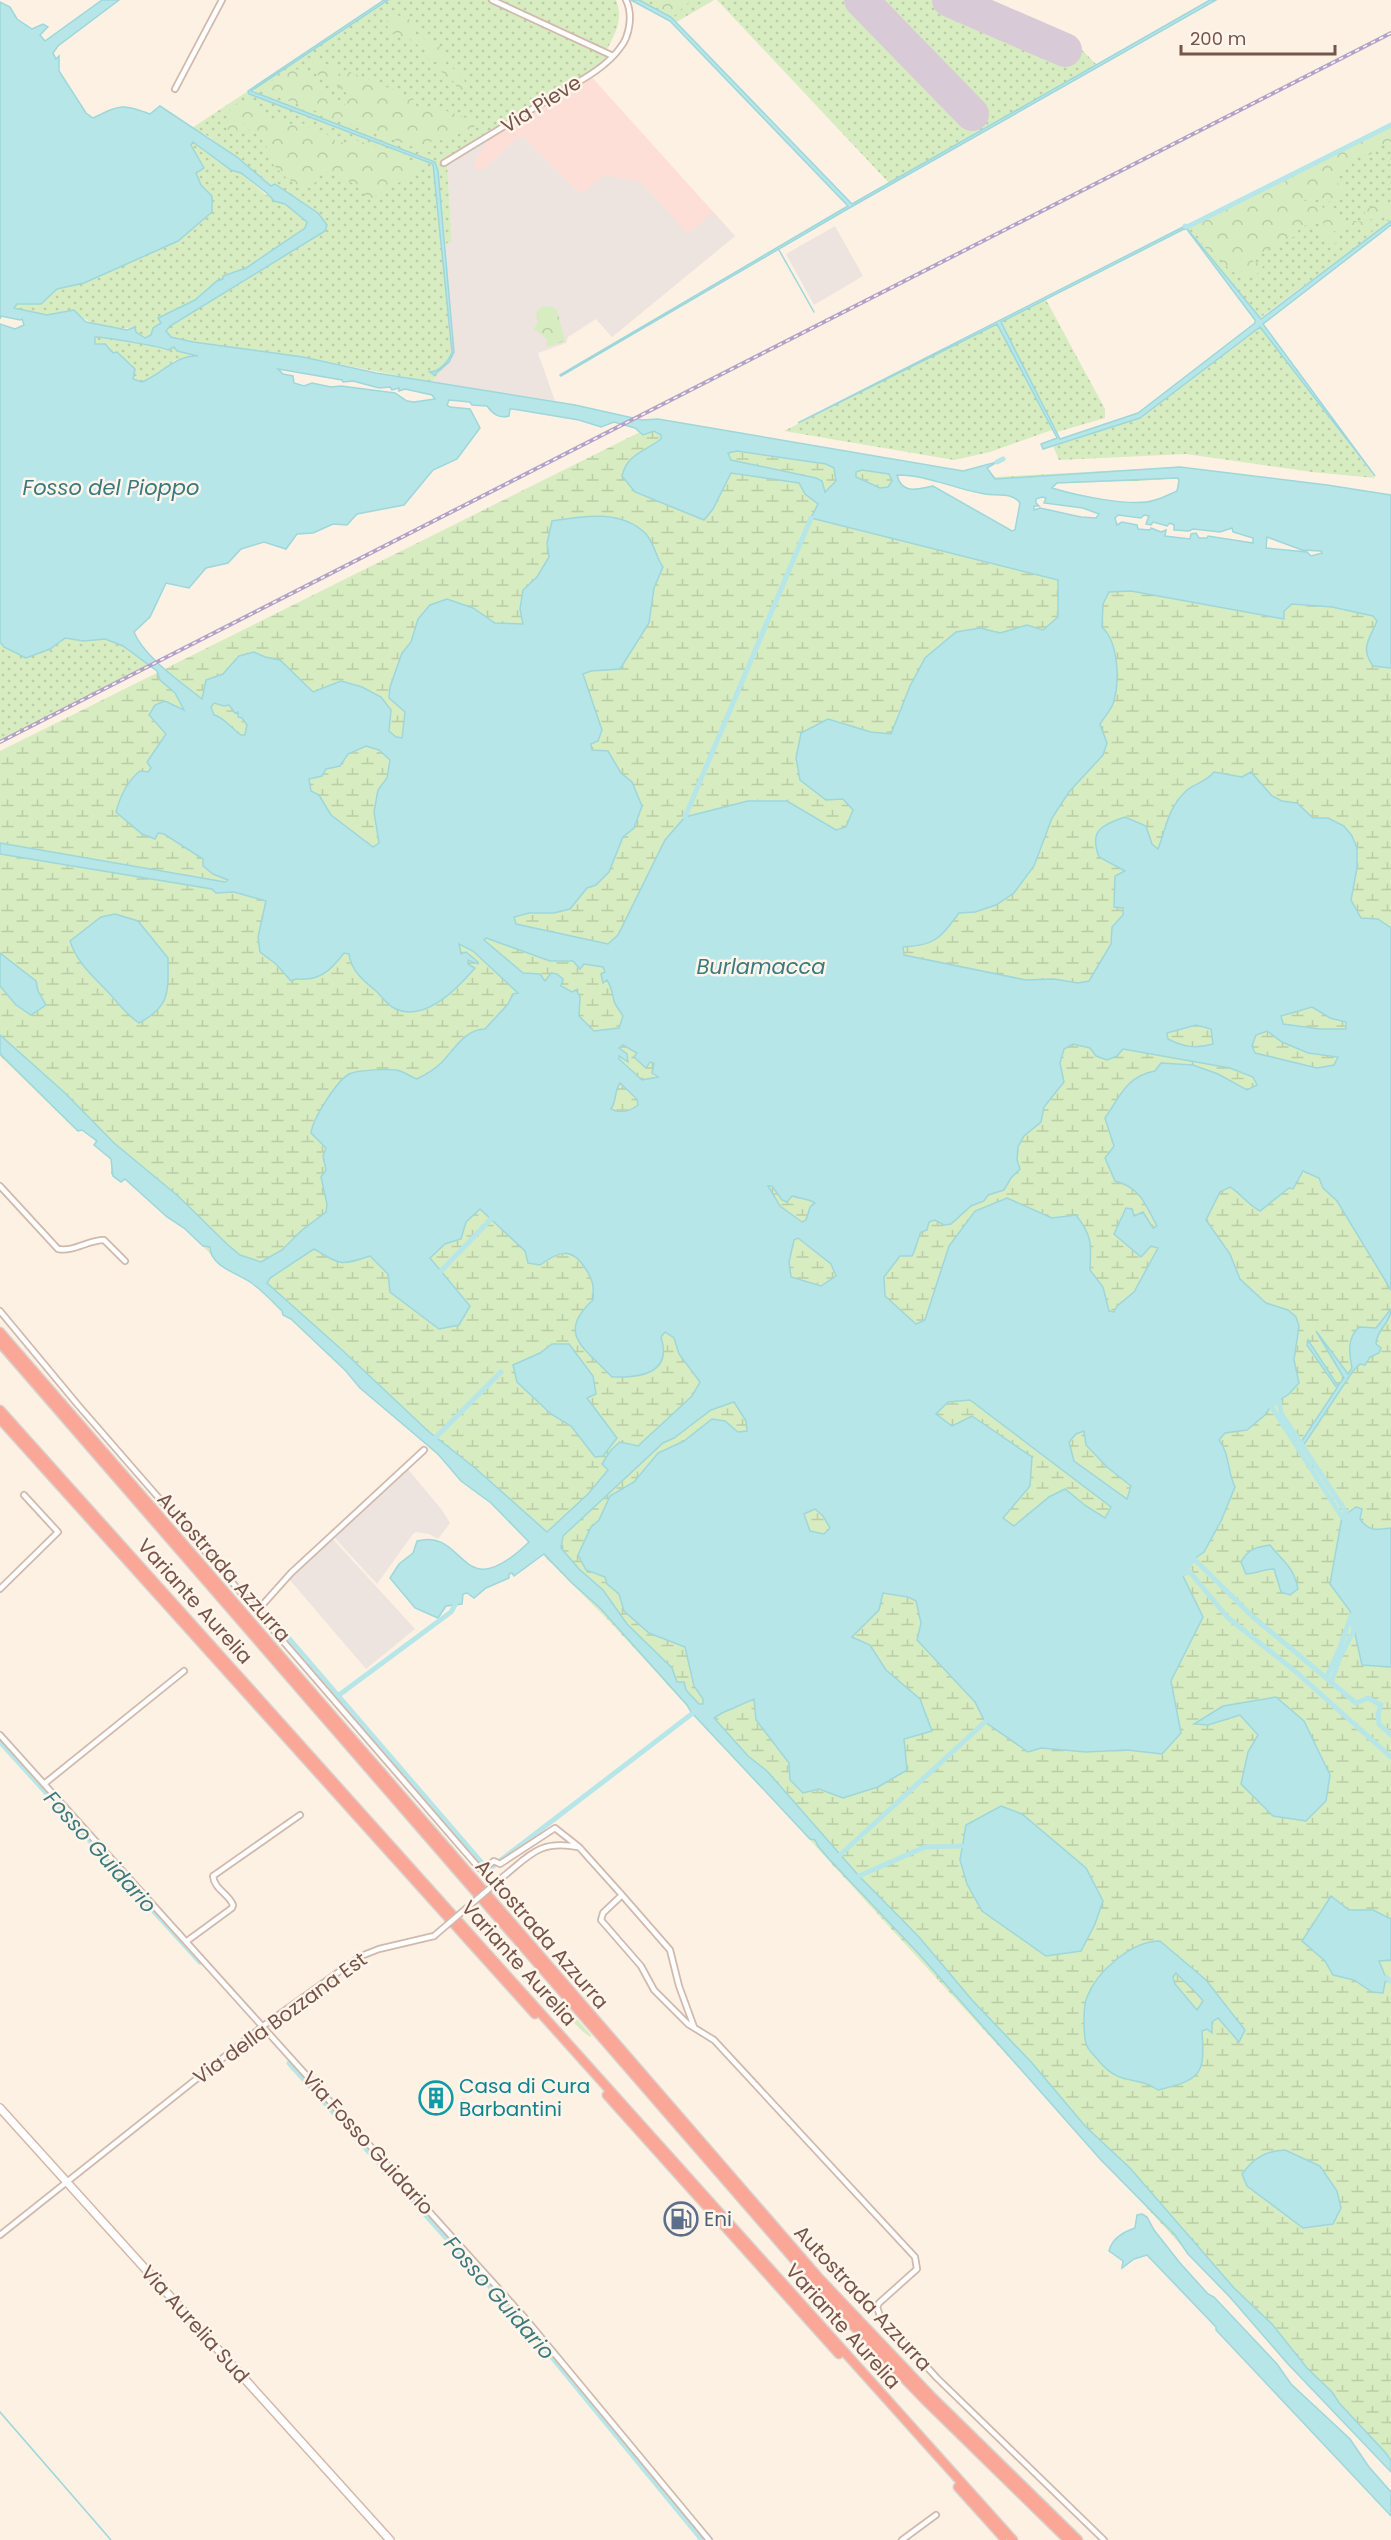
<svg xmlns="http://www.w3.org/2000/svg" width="1391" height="2540" font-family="Poppins,sans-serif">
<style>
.commercial{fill:#fedfd7}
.industrial{fill:#ede4df}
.grass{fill:url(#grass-dots)}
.forest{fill:url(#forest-crowns)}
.wetland{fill:url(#wetland-marsh);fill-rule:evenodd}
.water{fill:#b7e6e8;stroke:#9dd7db;stroke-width:1.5;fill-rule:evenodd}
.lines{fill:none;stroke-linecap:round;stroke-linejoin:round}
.stream{stroke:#9dd7db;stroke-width:1.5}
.canal{stroke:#b7e6e8;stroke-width:5}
.runway{stroke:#d8cad6;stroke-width:34}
.street-casing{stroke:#d1b9ac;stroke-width:8}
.secondary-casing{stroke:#d5b8a9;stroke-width:10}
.highway-casing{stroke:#d9cfcc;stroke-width:11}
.street{stroke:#fff;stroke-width:4.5}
.secondary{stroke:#fff;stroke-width:7}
.highway{stroke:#fba797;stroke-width:8}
.rail-casing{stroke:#b2a2c8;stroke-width:4}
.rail{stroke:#fff5eb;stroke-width:1.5;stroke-dasharray:4.5;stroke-linecap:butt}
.street-bridge-casing{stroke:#d1b9ac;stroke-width:8;stroke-linecap:butt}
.street-bridge{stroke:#fff;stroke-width:4.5}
.labels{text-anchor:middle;stroke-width:5;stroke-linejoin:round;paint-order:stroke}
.street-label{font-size:20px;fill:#775448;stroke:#fff5eb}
.culture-label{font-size:20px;fill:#0d838f;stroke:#fff5eb;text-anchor:start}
.service-label{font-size:20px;fill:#4e5e75;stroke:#fff5eb;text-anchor:start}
.water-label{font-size:21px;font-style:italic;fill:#3b797e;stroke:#fff5eb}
</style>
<defs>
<pattern id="grass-dots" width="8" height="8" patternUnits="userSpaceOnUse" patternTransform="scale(1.5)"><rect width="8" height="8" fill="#d7ecc1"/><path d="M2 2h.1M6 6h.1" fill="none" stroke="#bccca7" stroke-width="1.8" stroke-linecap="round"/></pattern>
<pattern id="forest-crowns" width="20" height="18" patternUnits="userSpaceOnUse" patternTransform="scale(1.5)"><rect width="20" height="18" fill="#d7ecc1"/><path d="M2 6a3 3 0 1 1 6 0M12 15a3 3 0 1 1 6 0" fill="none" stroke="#bccca7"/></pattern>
<pattern id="wetland-marsh" width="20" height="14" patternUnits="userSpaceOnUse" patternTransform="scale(1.5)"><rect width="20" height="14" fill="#d7ecc1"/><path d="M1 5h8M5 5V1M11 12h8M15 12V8" fill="none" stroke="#bccca7"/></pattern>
</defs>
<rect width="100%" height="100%" fill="#fdf1e4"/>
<!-- commercial -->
<path class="commercial" d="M589,74l146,162 -123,101 -41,-47 -124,-129z"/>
<!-- industrial -->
<path class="industrial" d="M492,134l-16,25 -2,8 4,3 7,-2 31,-29 7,-3 54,55h8l19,-16 37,7 47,52 25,-22 22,24 -123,101 -16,-18 -28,18 -2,6 -28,10 17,48 -124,-19 23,-30 -10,-109 8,-2 -5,-80z
M835,226l28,50 -49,29 -28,-51z
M407,1468l35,42 8,13 -12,16 -9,-5 -13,-2 -3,2 -36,50 -44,-48z
M331,1537l84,92 -49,40 -76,-89 3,-6z"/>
<!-- grass -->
<path class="grass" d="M387,0h229c8,19 -1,34 -10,51l7,5 -24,18 -142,87 5,81 -8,2 10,108 -5,10 -18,20 -128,-25 -110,-15 -26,-7 -1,-4 4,-5c21,-13 153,-90 157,-101l-9,-12 -43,-29 -5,2 -1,-3 -61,-47 -16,-8 56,-37 2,3 70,25 -69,-29z
M638,0h76l-39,23 -7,-8z
M717,0h270l81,36 30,30 -208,118z
M1391,125v96l-131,97 -73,-91z
M193,142l38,28 10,3 24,21 20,10 22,18 -2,6 -59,40 -18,6 -33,26 -29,15 -3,-1 -2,9 -8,5 -2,7 -6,3 -9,-6 -1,-5c-20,5 -47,-1 -61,-17l-27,5 -34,-7 4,-4h24l16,-15 27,-6 94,-42 34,-29v-16l-12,-11 -4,-12 8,-6 -13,-23z
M1045,298l60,111v9l-48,14 -57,-110z
M998,322l54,108 -62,22 -36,8 -170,-29z
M1260,327l115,151 -63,-6 -126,-18 -127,6 -6,-14 88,-28z
M95,337c9,0 68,10 73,13l6,-3 3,4 21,3v2l-23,4 -22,18 -11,4 -9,-3 -1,-11 -25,-19 -2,-5h-10z
M65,638l19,3 22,-2 17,7 26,19 -149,75v-98l4,5 47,1z
M550,1989l41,46v2c-10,-4 -36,-35 -43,-46z"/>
<!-- forest -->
<path class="forest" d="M665,0h26l-17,16 -15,-7 -2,-5z
M397,15l16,6 3,4v10h4l15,13 6,-2 7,12 -3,8c12,2 18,10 23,22l-4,2 -7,-2 -2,-6 -8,-3 -1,-4 -7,-5v-7l-4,-1 -2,-4h-5l-4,-5 7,-2 -4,-4h-7l-10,-8 -3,2 -4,-4 -15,-5 -1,-14z
M313,60l24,8 2,9 6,-7 68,28 4,9 7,2 9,-3 47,17 -10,6 -8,2 2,2 -6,1 -1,4 -28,4 1,4 -6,5 -165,-61 32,-23 21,8 3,7 9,4 1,4 20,15 -2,-10 7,1 -16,-13 -11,-3 -11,-11z
M246,98l19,14 1,8 16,-1 4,5 16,-1 12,8 19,5 2,5 10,2 7,-4c17,4 32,11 49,15l4,5 18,7 -2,4 -51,29 -6,-4v-8l-23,-8 -4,-9 -15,3 -11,15h-9l-18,-12 -15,-16 -3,-16 -13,-13 -7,-2 -2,-6 -7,10 -7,-1 -4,-6 5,-6 -7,-7 6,-2 3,-5 10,-4z
M1391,126v20l-12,-3 -5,3 -3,9c-16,-4 -22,7 -34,16l2,7 -3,5 9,2 3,3c-3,4 -7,9 -11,11 -12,9 -25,-8 -39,2 10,0 20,-2 26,8l11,-1 -4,5 2,3 13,2 -2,4c10,-2 21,-2 28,6l-1,4 -7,2 -3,-6 -17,-1 -4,7 -8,-4 -2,3 7,11 -16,-3v-10l3,-8 -23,3 -6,10 -45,22 5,5h9c-3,10 -8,13 -17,15l-8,-7 -3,-7 -3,2v7l-15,-16 -8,-2 -19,-29 11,-6 10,-1 17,-12 81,-38 40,-24z
M1379,204l12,1v15l-4,1 -1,-5 -17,4 -5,-7 6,-6z
M551,306l6,4 8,31 -18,6v-8l-13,-10 4,-7 -2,-10 6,-5z"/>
<!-- wetland -->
<path class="wetland" d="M662,421l298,51 25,-6 10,11 185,-10 211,28v1033c-14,2 -22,4 -31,-9l2,-7h-16l-4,5 -12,67 20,27 12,54 29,2v252c-42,-20 -55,0 -89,22l23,20 8,14 21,5 18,12 14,-14 -7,-17 12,-1v498l-168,-167 -612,-668 -121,-121 -123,-110 -117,-112 -29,-15 -33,-34 -63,-53 -3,4 -11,-8v-14c-12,-10 -14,-22 -28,-30l-6,1 -77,-75v-305zM897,475l39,4 48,15 25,2 8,3 3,4 -5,27 -3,1 -79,-45c-16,3 -32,9 -36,-11zM1177,478l2,3 -2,10c-7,3 -14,7 -22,9 -23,9 -78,-6 -103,-12l4,-5 84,-2zM1042,497l4,1 -2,5 39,5 16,6 -3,4h-15l-41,-10 -6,2v-4h5l-3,-3v-4zM1118,515l23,3 3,-3 6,2 -4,7 5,1 2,-3 14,4 3,-3 4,2v5l15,1 4,-2 27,3 12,-4 1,4 20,6v5l-45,-7 -1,2h-8l-3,-5 -5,1 -1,5 -25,-3 1,-6 -5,2 -10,-4 -1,2 -12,-1 -1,-4 -15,-3 -5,3 -2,-7zM1267,537l35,13 19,1 1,2 -11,3 -4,-4 -41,-4zM547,543l106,3 10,21 -9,21 -5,35 -29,46 -30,2 -95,-48 28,1v-34l14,-13 12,-20zM1223,1707l81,14 -56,31 10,-17 -18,-20 -45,9zM966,1825l89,17 31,26 -104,43c-19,-35 -25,-46 -16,-86zM1303,2159l17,7 -17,62 -56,-42z"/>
<!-- water -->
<path class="water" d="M102,0h17l-61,46 -5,7 3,6 3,-3v15l27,42 7,5c27,-13 29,-15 57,-4l10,-8 77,51 34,29 4,-2 43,29 9,12 -2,6 -155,95 -4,5 5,6 22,5 110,15 73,16 199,32 67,15 16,-1 305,52 34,-9 -10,6 8,11 185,-12 147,18 64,10v173l-18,-2c-13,-18 -4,-26 4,-45l-4,-5 -41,-9 -40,-3 -8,7v8l-153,-28 -22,1 -6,12 -1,23c17,16 18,55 11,77 -3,7 -9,14 -13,20l7,19 -4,12 -34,37 -17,26 -18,48 -20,27 -18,12 -21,7 -16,1c-18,25 -25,33 -56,34l1,8 122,25 28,-1 24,4 11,-2 22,-37 1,-17 11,-12v-7l-9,-1 1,-31 10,-5 -26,-14c-10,-26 2,-32 26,-40l21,9 6,18 6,5c9,-23 9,-40 29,-59 9,-7 19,-8 27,-18l28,5 9,-5 21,24 10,5 15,2 16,15h15l16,8 8,10 5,12v20l-6,32 10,18 17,1 13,9v362l-54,-89 -14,-13 -4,-10 -16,-7 -10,18 -4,-1 -29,23c-15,-8 -18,-17 -30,-24l-10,5 -14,28 24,34 10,25 26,24 22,7 8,7 3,9 -5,34 5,23 -10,11 -18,12 -6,9 -18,15 -22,3 -6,7c11,14 8,31 16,47l-14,34 -17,31 -10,7 -12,15 21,43 -32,64 10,52 -19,21 -35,-4 -41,2 -45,-4 -13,4 -43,-30 -10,-20 -58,-62 4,-17 -5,-22 -8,-4 -25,-4 -4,17 -27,27 18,8 16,25 34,29 12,32 -28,8 3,31 -29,17 -35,11 -24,-9 -16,4 -13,-13 -1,-17 -33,-43 -2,-21 -32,14 -8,5 34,38 19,15 92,105 60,61 53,63 60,63 54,64 44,41 104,120 38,36 35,44 25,24 8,12 45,48 6,8v12l-103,-108 -59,-68 -41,-42 -13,-19 -74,-75 -183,-207 -89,-94 -11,-13 -3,-6 -5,-1 -119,-127 -4,-7 -87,-97 -28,-25 -28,-29 -30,22 -2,-3 -3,1v4l-23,10 -12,10 -7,-5 -4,1 -1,10 -16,2 -8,12 -23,-10 -25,-30 9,-14 14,-11 4,-12c50,-14 42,69 112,1l-38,-39 -30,-22 -23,-27 -78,-66 -15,-18 -54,-51 -8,-4 -1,-4c-10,-10 -20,-21 -32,-29 -13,-9 -40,-16 -40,-35l-7,-1 -19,-18 -17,-11 -42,-38 -4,3 -8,-6 -2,-17 -17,-14 3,-4 -15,-11 -4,1 -78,-77v-19l65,58 49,50 64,53 49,48 13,11 21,7 21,-12 20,-20 24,-18 1,-8 -6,-27 5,-7 -3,-14 3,-8 -15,-15c2,-15 25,-51 38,-59 8,-4 43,-6 51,-3 6,2 11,6 17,8 8,-4 17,-9 24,-16 13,-13 24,-34 44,-34l23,-25 5,-10 5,-1 -45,-42 -14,-7 2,10 5,-2 12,10v2l-10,-4v4l7,4c-18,21 -52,57 -83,39 -6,-4 -11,-11 -16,-16 -12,-10 -25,-20 -27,-37l-5,-1c-10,13 -21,26 -39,26 -7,1 -8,-2 -14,2l-15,-17 -16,-12 -2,-15 8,-36 -32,-9 -18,1 -4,-4 -212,-35v-11l225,39 3,-2 -15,-6 -10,-8v-7l-39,-25 -6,-1 -3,6 -13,-5 -26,-22c4,-15 11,-31 24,-41l8,1 3,-4 -4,-6 19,-28 -17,-19 6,-10 10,-4 19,9 -9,-17 -15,-13 -3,-9 -34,-25 -18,-7 -21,2 -19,-3 -15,11 -24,9 -22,-11 -4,-5v-318l15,5 9,-4 -2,-6 -2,1 -19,-4 -1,3v-317l10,5 7,12 15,10 11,-5 5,3 -8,8 5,6zM193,142l38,28 10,3 27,21 6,7 11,3 22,18 -2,6 -59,40 -23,8v3l-6,2 -22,19 -37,18 3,5 -8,5 -2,7 -6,3 -9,-6 -1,-5 -8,3 -41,-8 -12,-12 -27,5 -33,-7 3,-4h24l16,-15 27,-6 94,-42 34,-29v-16l-11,-11 -5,-12 8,-5 -13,-23zM95,337c8,0 69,10 73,13l6,-3 3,4 21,5c-23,-1 -36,18 -56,26l-9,-3 2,-10 -18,-17 -4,1 -8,-9h-10zM278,369l64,11 1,2 10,-1 26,7 11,-1 2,3 7,-2v3l6,-2 27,6 3,4 -21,3 -7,-1 -12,-8 -54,-7 -10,1 -19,-4 -8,3 -10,-3 -1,-7 -10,-2zM449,400l21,2 2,3 15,1c6,8 12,13 22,10l1,-7h3l66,11 22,7 13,-5 21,6 8,7 11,-4 7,4v4c-17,13 -34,15 -39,37l13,16 69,28 9,-11 18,-36 68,10 6,11 13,10 -7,14 247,62v37l-15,13 -16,-5 -27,8 -20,-5 -24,4 -31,26 -15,28 -19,48 -20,-2 -43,-13 -27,14 -5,25 4,22 26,20 17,-1 10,11 -7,17 -10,3 -49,-29h-39l-63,16 -20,23 -47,95 -10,9 -92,-20 -2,-7 15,-4h25l16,-4 17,-21 9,-3 13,-13 14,-35 11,-9 8,-22 -10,-24 -11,-9 -13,-22 -16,-1 -1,-6 7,-3 4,-11 -19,-56 8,-3 29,-2 29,-46 5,-35 9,-21c-7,-10 -9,-24 -17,-33 -25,-25 -63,-18 -94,-13l-5,22 2,14 -12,20 -14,13 -3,19 3,15 -28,-1 -22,-15 -26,-9 -17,6 -12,14 -7,23 -9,11 -12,34 -1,11 16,14 -3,26 -6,-1 -7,-6 2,-21 -10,-13 -19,-10 -21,-6 -28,11 -33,-32 -15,-3 -11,-5 -15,4 -16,18 -17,6 -4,19c-21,-17 -58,-42 -68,-67l16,-15 16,-34 23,5 17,-20 22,-5 13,-14 23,-7 22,7 11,-15 16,-1 20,-9 14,1 10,-11 47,-9 29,-35 24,-11 23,-31 -10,-19 -20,-2 -3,-2zM737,451l89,13 8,4 2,13 -11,11 -3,-11 -6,-3 -85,-18 -3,-7zM862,470l27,4 3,7 -4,6 -8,1 -24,-11v-5zM897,475c32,0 57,14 88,19 11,2 28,-2 35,9l-5,27 -3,1 -79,-45c-16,3 -31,9 -36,-11zM1178,478l1,3 -2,10c-7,3 -14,7 -22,9 -22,8 -80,-5 -103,-12l5,-5zM1042,497l4,1 -2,5 39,5 16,6 -3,4 -15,-1 -41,-9 -6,2v-4h5l-3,-3v-4zM1118,515l23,3 3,-3 5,1 -3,8 5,1 2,-3 14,4 3,-3 4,2v5l15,1 4,-2 27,3 12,-4 1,4 20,6v5l-45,-7 -1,2h-8l-3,-5 -5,1 -1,5 -25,-3 1,-6 -5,2 -10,-4 -1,2 -12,-1 -1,-4 -15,-3 -5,3 -2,-7zM1267,537l35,13 19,1 1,2 -11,3 -4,-4 -41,-4zM214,703l10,3 5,-1 6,8 3,-1v5l4,1 5,7 -2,10h-4c-9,-6 -17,-18 -27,-20l-3,-8zM366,746l13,4 11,10 -3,18 -9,12 -4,22 5,31 -6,4 -42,-32 -12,-20 -8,-4 -2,-12 13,-3 4,-7 14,-3 8,-12zM486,938l64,23h23l7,8 4,-5 19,3 2,5 -4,2 2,9 4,-3c5,8 5,12 7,21 1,4 6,10 9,15l-4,12 -25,3 -15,-15 1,-19 -4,-7 -4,2 -11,-6 2,-7 -6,-5 -6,-1 -6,8 -5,-7 -17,-1 -39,-33zM1312,1007l18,11 16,4v7h-26l-37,-5 -2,-8zM1196,1025l15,4 2,15c-18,5 -29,3 -45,-5l-1,-6zM1267,1031l15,11 26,11 30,4 -4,8 -17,3 -62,-15 -3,-7 4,-11zM1073,1044l17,4 6,8 11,4 10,-4 6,-7 107,19 23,9 4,8 -10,5 -29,-16 -25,-9 -32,-2 -6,8c-28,5 -35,25 -50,47l9,28 -9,12 10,23c26,7 30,23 42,45l-4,2 -10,-16 -9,4 -2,-7 -6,-1 -12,26 27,23 10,-11 7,2 -24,44 -17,14 -3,6 -5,-1 -6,-24 -13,-17c1,-26 3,-33 -14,-55l-24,3 -45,-20 -32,13 -26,35 -24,74 -9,4 -31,-28 -1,-19 16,-21h12c5,-9 5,-16 9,-24l6,-2 2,-8 6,-2 9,5 7,-1 20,-18 13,-5 4,-6 16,-5 7,-12 9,-9 -3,-9 1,-13 6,-11 17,-14 3,-15 20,-25 -4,-19 4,-14zM623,1045l14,8 -3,4 12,11 4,-6 4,1 -2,10 6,4 -16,3 -23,-21v-3l9,6 -1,-8 -8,-6zM620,1083l17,16 1,6c-9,7 -17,9 -27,4 6,-9 3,-18 9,-26zM768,1186h4l10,14 5,2 5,-6c9,3 15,2 23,7l-5,4 -4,13 -4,2 -22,-16zM480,1209l45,42 3,12 12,2c18,-13 31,-19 45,3 8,12 9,17 8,32 -38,34 -7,49 19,77 27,1 61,-3 49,-40l4,-5 9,6 5,16 21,28 -8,14 -54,50 -18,-4 -9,8 -9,14 6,6 -20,24 -41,38 -72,-64 -47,-37 -87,-82 -74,-66 3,-5 44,-29c27,16 26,17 56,7l18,18 2,18 49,37 20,-4 11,-19 -40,-48 15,-14 16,-5 5,-17zM798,1238l33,26 5,12 -15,10 -30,-9 -2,-15 5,-22zM970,1400l141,107 -6,11 -19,-12 -21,-17 -16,8 -35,29 -11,-8 27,-32 2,-29 -60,-41 -20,10 -16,-12 12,-12zM734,1402l12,19 1,10 -9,1 -13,-11 -13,-2 -28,22 -26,12 -24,29 -24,14 -11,24 -8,7 -13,28 8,15 19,7 2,7 12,10 5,17 25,22 36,14 9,39 9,13v5h-4l-13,-14 -2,-8h-7l-5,-14 -45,-44 -24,-34 -24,-21 -18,-21 2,-12 100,-93 11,-5 37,-28zM1084,1431l2,14 21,22 24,19 -4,13 -53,-38 -5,-19 7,-8zM815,1509l8,7 7,12 -6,6 -14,-3 -6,-17z
M384,0h4l-137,91 184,71 3,9 16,181 -5,10 -15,13 -4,-3c9,0 19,-11 22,-20l-19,-188 -184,-70 -1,-3z
M631,0h8l32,17 181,187 358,-204h6l-365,207 -290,169 -1,-1 288,-169 -178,-185z
M1391,221v4l-128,99 112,152 -115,-149 -120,91 -97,31 -2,-5 16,-6 -60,-114 -199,99 387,-197 76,93zM1186,228l69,92v3l-117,90 -78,26 -59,-117z
M115,914l23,7 30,37c0,34 3,48 -29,65 -13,-9 -19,-18 -30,-30 -15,-16 -32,-30 -39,-52l31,-24z
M0,953l36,28 2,10 8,14 -15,10 -15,-10 -16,-19z
M1391,1309c0,14 -15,21 -15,35l5,4 -2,5 -9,4 -5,8 -5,-1 -7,7 -50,75 -2,-4 36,-54 -30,-43 1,-5 30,46 6,-8 -28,-47 32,43 4,-6c-3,-15 -5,-30 7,-41l17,1z
M552,1344h17l24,32 3,18 -9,4 30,40 -14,18 -8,1 -24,-31 -20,-12 -34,-32 -4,-17 27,-12z
M1356,1507l6,2 -2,10c9,13 17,11 31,9v139l-29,-2 -12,-54 -20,-27 12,-67z
M1270,1545c12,16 24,21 28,44l-8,6 -9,-3 -7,-23c-11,0 -18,5 -28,5l-5,-12c7,-13 15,-15 29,-17z
M1276,1697l28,24 26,54 -4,26 -20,20 -33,-5 -32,-32 7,-32 10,-17 -18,-20 -32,10 -14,-1 29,-18z
M1001,1806l21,8 64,54 17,33 -8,23 -14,27 -35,5 -64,-45 -15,-27 -7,-24 6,-35z
M1331,1896l18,14h24l18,9v41l-12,1 7,17 -3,15 -11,-1 -18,-12 -21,-5 -8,-14 -23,-20z
M1160,1941l46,39 39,50 -6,12 -21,-24 -6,4v11l-5,-4 -5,2c3,44 0,48 -44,59 -23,-16 -37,-2 -60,-30 -3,-4 -9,-9 -11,-14 -4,-9 -4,-41 0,-49 10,-26 45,-56 73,-56zM1176,1973c8,9 19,17 27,28l-6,9 -22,-26 -2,-7z
M1285,2150l35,16 17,25 4,17 -8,16 -30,4 -56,-42 -5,-12c12,-16 23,-23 43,-24z
M1142,2214l5,3 7,13 26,33 28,31 6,3 63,67 14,20 59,55 19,28 22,25v24l-175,-186v-3l-69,-72 -13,4 -12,9 1,-7 -14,-10c3,-13 14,-19 26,-23l2,-13z"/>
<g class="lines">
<!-- stream -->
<path class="stream" d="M779,250l35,62
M0,2412l111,128"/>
<!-- canal -->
<path class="canal" d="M1185,226l2,1 204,-102
M997,462l6,-3
M685,817l126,-299
M441,1271l51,-53
M1279,1401l2,12 65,99 -4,5 -71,-111z
M436,1437l65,-65
M267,1613l221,257 205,-157
M1326,1678l13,-28 12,-34 3,14 -14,27 -9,26
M339,1695l112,-83 4,-7
M1391,1735l-12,-11 -1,-10 3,-9 -13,-7 -12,5 -104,-87 -58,-57 -12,15 8,-2 37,45 68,54 96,86
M0,1742l200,220
M840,1855l145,-133
M859,1876l66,-29 36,-1
M1386,1978l5,3
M289,2063l247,275 166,202"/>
<!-- runway -->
<path class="runway" d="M861,0l111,114
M949,0l116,50"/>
<!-- street casing -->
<g class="street-casing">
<path id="street" d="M492,0l121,56
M175,89l47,-89
M444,163c36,-22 73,-45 110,-67 22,-13 51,-27 66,-48 10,-12 13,-34 6,-48
M0,1186l58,63c16,3 30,-9 46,-9l21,21
M0,1311l78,94 179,206 34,-38 133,-123
M0,1589l58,-57 -34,-37
M257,1611l222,257 4,1 11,-8 6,3 55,-36 24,19 43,48 -19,18 -2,7 40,46 13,24 34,34 26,16 201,217 2,12 -38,34 -2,4 3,9 57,62 167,162
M0,1735l525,583 184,222
M44,1784l140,-113
M504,1876c27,-22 36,-36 74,-29
M622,1895l48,55 9,36 15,41
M187,1941l45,-33 1,-3c-4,-11 -19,-16 -20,-29l87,-61
M0,2235l263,-209 98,-70 18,-7 55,-13
M902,2540l34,-25"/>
</g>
<!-- secondary casing -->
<g class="secondary-casing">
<path id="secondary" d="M0,2108l390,432"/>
</g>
<!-- highway casing -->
<g class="highway-casing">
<path id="highway" d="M0,1332l820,947 112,118 146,143
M0,1343l838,967 86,89 144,141
M0,1410l1013,1130
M0,1419l535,595
M607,2095l232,259
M958,2487l45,50"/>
</g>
<!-- street -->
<use href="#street" class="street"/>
<!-- secondary -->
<use href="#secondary" class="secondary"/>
<!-- highway -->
<use href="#highway" class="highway"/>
<!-- rail casing -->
<g class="rail-casing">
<path id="rail" d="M0,742l1391,-709"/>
</g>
<!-- rail -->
<use href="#rail" class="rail"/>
<!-- street-bridge casing -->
<g class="street-bridge-casing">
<path id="street-bridge" d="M434,1936l70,-60"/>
</g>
<!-- street-bridge -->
<use href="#street-bridge" class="street-bridge"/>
</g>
<!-- icons -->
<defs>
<g id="building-ring" transform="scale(1.725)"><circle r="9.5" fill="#fff5eb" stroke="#0f9aa8" stroke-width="1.5"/><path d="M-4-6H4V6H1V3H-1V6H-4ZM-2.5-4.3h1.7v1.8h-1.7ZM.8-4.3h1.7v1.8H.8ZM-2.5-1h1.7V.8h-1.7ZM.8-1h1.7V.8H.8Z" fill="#0f9aa8"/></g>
<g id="fuel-ring" transform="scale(1.725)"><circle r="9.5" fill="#fff5eb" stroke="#5c6f8a" stroke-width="1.5"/><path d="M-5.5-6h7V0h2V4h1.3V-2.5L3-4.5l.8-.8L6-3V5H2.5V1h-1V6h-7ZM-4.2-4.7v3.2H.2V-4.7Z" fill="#5c6f8a"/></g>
</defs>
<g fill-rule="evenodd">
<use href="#building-ring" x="436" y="2098"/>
<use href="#fuel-ring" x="681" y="2219"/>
</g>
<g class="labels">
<!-- street labels -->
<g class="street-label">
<text transform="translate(541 104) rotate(-32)" y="7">Via Pieve</text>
<text transform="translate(224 1567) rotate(49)" y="7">Autostrada Azzurra</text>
<text transform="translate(195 1601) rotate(48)" y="7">Variante Aurelia</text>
<text transform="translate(542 1934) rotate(49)" y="7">Autostrada Azzurra</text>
<text transform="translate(519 1963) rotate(48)" y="7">Variante Aurelia</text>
<text transform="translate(280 2018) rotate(-36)" y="7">Via della Bozzana Est</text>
<text transform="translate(368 2143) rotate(48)" y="7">Via Fosso Guidario</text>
<text transform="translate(863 2298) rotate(47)" y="7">Autostrada Azzurra</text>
<text transform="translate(195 2324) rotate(48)" y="7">Via Aurelia Sud</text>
<text transform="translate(843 2326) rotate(48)" y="7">Variante Aurelia</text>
</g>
<!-- culture labels -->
<g class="culture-label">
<text x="459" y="2093">Casa di Cura<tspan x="459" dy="23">Barbantini</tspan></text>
</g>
<!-- service labels -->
<g class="service-label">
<text x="704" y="2226">Eni</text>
</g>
<!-- water labels -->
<g class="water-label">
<text x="111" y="495">Fosso del Pioppo</text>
<text x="761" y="974">Burlamacca</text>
<text transform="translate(100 1852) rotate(48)" y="7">Fosso Guidario</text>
<text transform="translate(499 2298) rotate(49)" y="7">Fosso Guidario</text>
</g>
</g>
<!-- scale -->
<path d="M1181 45v9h154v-9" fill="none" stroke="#775448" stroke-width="3"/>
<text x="1190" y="45" font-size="18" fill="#775448" stroke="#fff5eb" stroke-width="4.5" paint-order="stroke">200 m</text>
</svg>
